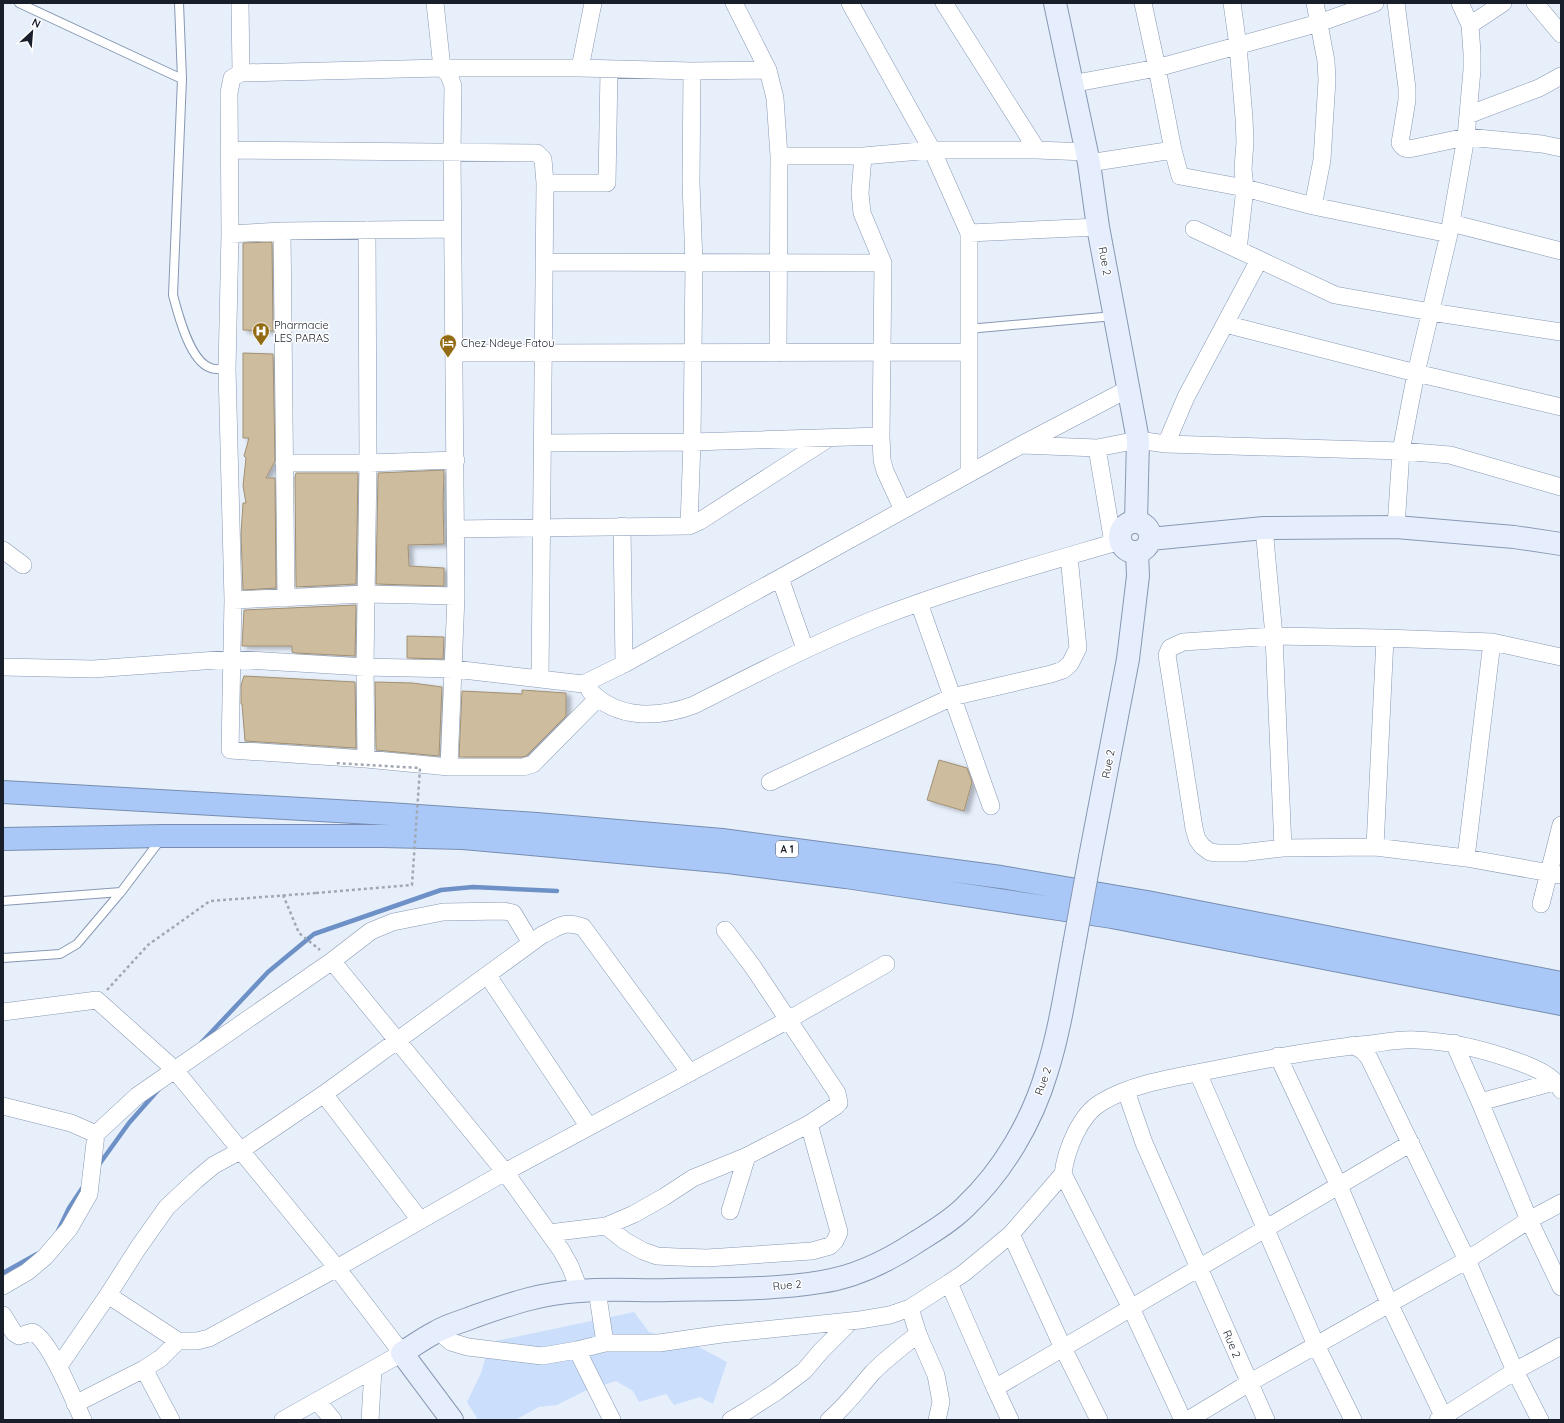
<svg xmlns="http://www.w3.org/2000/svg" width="1564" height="1423" font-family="Quicksand,sans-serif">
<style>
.green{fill:#cbdffc}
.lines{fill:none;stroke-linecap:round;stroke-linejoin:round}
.stream{stroke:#6d90c6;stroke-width:4.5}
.building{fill:#cebc9f;stroke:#a19073;filter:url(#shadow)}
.lane-casing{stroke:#8798b3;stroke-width:10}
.street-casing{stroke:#8798b3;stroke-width:18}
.secondary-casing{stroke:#8798b3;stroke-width:24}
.highway-casing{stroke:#778daf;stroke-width:24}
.path{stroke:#a1a8b4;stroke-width:2.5;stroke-dasharray:3 3;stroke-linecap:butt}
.lane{stroke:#fff;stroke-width:8}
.street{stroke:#fff;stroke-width:17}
.secondary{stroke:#e6eefd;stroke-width:22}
.highway{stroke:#aac8f7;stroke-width:22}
.secondary-bridge-casing{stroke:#8798b3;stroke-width:24;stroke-linecap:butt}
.path-bridge{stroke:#a1a8b4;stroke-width:2.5;stroke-dasharray:3 3;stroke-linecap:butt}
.secondary-bridge{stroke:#e6eefd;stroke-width:22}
.labels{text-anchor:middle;stroke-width:3;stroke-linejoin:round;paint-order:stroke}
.shield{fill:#fff;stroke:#5e626a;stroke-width:1}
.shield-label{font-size:10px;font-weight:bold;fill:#191f2a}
.street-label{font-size:11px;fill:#191f2a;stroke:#fff}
.poi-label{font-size:11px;fill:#191f2a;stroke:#fff;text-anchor:start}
</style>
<defs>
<filter id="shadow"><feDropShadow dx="4.5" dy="2.5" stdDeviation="2" flood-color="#0004"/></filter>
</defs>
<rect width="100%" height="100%" fill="#e7effb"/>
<!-- green -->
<path class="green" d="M634,1312l15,20 46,13 32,17 -14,42 -13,-7 -26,8 -8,-11 -27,8 -6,-11 -17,-10 -31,10 -28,14 -18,2 -24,13h-37l-11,-18 14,-29 4,-14 11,-18z"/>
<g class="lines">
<!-- stream -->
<path class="stream" d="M202,1042l66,-70 46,-38 127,-44 32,-3 84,4
M98,1166l31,-43 30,-34
M58,1231l11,-23 14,-21
M3,1273l34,-19"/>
</g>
<!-- building -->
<path class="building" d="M272,242l1,89 -30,-1v-87z
M243,353l30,1 2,107 -9,17h9l1,110 -33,2 -2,-56 2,-31h3l-3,-17 3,-28 -2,-2 5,-18h-6z
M444,470l-1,33 1,41 -36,1 1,21 35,2v18l-68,-2 2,-111z
M296,473h62l-2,111 -60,3 -1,-110z
M356,605l-1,51 -59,-3 -4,-1v-6h-50l2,-36z
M407,636l37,1 -1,22 -36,-1z
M244,676l111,6 1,66 -111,-7 -3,-37h-1v-19z
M375,682l37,1 30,4 -3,69 -63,-6z
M522,690l44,3v23l-40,40 -4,1h-63l3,-66 60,3z
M939,760l28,8 5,14 -8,29 -37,-11z"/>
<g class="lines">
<!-- lane casing -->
<g class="lane-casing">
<path id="lane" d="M19,3l163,76
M179,3l3,76 -9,216c5,19 17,67 38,73 4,2 11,1 16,1
M968,329l146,-13
M3,901l118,-9
M3,958l57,-4 17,-10 44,-52 40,-53"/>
</g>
<!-- street casing -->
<g class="street-casing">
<path id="street" d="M240,3l1,70 -9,5 -3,15 1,141 -3,135 6,231 -3,150 136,9 83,8h74l10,-3 64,-65
M435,3l7,65 7,7 4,11 -1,66 4,444 -7,171
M734,3l34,67 7,28 4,58 -1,197
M850,3l82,147 37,83v240
M944,3l93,147
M1143,3l14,65 16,82 7,26 65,12 68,18 136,28
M1232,3l6,43 6,72 1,24 -2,27 2,19 -7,62
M1396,3l11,85v12l-7,43c4,7 8,6 14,5l52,-11 76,7 19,4
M1535,3l26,31
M1470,25l33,-22
M580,68l13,-65
M241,73l201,-5h138l112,3 76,-1
M1071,84l86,-16 162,-45 56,-20
M1468,115l71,-27 22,-12
M229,150l308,3 6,6 2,24 -5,496
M779,156h84l69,-6h105l49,2
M863,156l-3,37 2,20 21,50 -2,173 1,24 3,11 18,39
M1089,163l84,-13
M545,183h62l2,-113
M1313,206l9,-46 5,-80 -1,-19 -11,-58
M1451,223l110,28
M1194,229l141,66 96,17 130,20
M282,231l4,367
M969,233l129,-6
M230,234l52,-3 171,-2
M544,262l339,1
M1225,324l191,49 145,34
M454,353l514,-1
M542,443l150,-1 189,-6
M1166,444l20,-47 73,-137
M1022,445l75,3 16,95
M1097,448l41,-8 28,4 235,7 49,4 111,32
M284,463h84l88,-3
M622,526l2,138
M689,526l3,-84 2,-179 -3,-80 1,-112
M1396,527l5,-76 15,-78 33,-139 17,-97 6,-67v-17l-2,-28 -10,-22
M1264,528l10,108 9,212
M456,529l233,-3 11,-5 129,-83
M3,550l20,15
M780,578l25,71
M233,600l134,-6 89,2
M919,603l72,203
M1561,657l-69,-15 -107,-4 -111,-2 -91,6 -13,6 -3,7 27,173 3,11 5,7 8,6 7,1h24l42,-5 92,-1 91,11 95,17
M3,667l90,2 138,-10 134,8 89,2 129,15 41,-20 397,-219 107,-56
M590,691c28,29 69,27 104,14 59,-30 119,-61 181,-86 79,-31 163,-54 245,-78
M366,759l-1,-92 3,-204 -1,-233
M770,782l182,-85 99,-23 12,-4 7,-6 8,-16 -9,-92
M1375,847l10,-209
M1466,858l26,-216
M1541,904l20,-79
M332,961l173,211 56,78 9,16 10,25
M488,976l101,151
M3,1012l94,-12 77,69 163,199 65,85 -119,67
M1454,1043l26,59 49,118 32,67
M1353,1045l10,6 6,7 98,202 48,111 25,49
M1278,1056l61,130 50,117 56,117
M1198,1073l118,272 37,75
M1126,1091l18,52 122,277
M324,1094l96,126
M1480,1102l74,-20
M3,1106l68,17 25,11 41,-38 195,-135 39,-30 22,-9 50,-10 61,-1 9,2 18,30
M730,1211l17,-55
M606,1226l19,15 18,10 14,5 20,1 30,1 105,-7 18,-5 5,-5 4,-9 -30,-108
M549,1233l57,-7 28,-12 30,-17 29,-19 54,-22 62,-32 27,-18 3,-3 -2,-10 -84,-126 -28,-37
M1011,1234l52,114 36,72
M3,1286l24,-14 18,-15 24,-28 20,-35 7,-60
M597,1290l8,53h54l63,-9 138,-14 30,-5 20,-7
M108,1295l70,46
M3,1315l11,18 5,3 13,-4c18,7 42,69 51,88
M438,1331l13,11 17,5 74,9 35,-6 28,-7
M577,1350l35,70
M59,1366l49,-71 30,-47 29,-41 29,-27 18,-15 26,-14 84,-57 218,-159c17,-8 22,-15 41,-8l107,146
M144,1369l27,51
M995,1388l416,-245
M317,1401l16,19
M75,1404l69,-35 17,-11 17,-17h19l12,-3 128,-70 168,-96 283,-152 98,-56
M370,1420l3,-50
M731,1420l17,-10 28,-18 28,-21 17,-20 30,-30
M829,1420c17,-14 30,-32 44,-48 14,-14 30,-26 45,-38
M937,1420l4,-18 -5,-27 -18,-41 -8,-26 39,-25
M1010,1420l-15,-32 -46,-105 15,-10 47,-39 52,-60
M1183,1420l-52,-112 -68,-134c3,-24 17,-60 39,-72 31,-19 75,-25 110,-32 53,-11 105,-21 159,-26 15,-2 30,-5 45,-4 36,1 70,10 103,22 14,5 36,14 42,28
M1188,1420l61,-37 218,-123 62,-40 32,-17
M1438,1420l77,-49 46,-25"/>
</g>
<!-- secondary casing -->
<g class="secondary-casing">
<path id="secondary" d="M1055,3l34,160 9,64 40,213 -2,82
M1120 537a15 15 0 1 1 30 0a15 15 0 1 1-30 0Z
M1150,539l114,-11 132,-1 118,10 47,7
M1090,857l38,-198 10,-83 -1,-24
M452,1420l-50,-67c11,-7 22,-15 34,-21 11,-7 25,-10 37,-15 37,-13 68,-24 107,-26 30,-3 60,0 89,-1 51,-1 102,0 152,-8 35,-5 67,-21 97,-41 16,-10 33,-20 47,-34 38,-36 67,-85 82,-136 13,-41 19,-84 27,-126"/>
</g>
<!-- highway casing -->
<g class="highway-casing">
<path id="highway" d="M3,792l386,22 148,10 185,16 279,37 146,25 414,81
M3,839l160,-3h220l80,2 265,24 118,15 266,40 449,87"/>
</g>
<!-- path -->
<path class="path" d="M283,895l16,38 21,17
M107,990l41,-45 62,-44 106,-8"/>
<!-- lane -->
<use href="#lane" class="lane"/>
<!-- street -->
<use href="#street" class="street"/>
<!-- secondary -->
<use href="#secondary" class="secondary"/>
<!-- highway -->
<use href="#highway" class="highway"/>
<!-- secondary-bridge casing -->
<g class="secondary-bridge-casing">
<path id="secondary-bridge" d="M1074,945l16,-88"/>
</g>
<!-- path-bridge -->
<path class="path-bridge" d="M316,893l96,-8 8,-117 -86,-5"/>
<!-- secondary-bridge -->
<use href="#secondary-bridge" class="secondary-bridge"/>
</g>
<!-- icons -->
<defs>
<g id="hospital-pin" transform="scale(0.9)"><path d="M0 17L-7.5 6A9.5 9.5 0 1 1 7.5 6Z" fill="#936b15" stroke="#fff"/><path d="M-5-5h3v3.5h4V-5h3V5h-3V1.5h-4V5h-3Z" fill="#fff"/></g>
<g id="hotel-pin" transform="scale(0.9)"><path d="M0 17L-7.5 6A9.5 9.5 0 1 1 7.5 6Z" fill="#936b15" stroke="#fff"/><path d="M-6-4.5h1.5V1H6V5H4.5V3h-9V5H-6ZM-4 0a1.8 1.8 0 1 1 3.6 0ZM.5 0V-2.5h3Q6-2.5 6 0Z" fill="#fff"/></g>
</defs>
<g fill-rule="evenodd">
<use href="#hospital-pin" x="261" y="331"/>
<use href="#hotel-pin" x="448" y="343"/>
</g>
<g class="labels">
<!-- shield labels -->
<rect class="shield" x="776" y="841" width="22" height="16" rx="3"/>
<g class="shield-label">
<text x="787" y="853">A 1</text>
</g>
<!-- street labels -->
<g class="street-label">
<text transform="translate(1105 261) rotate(80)" y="4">Rue 2</text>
<text transform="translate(1108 764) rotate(-79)" y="4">Rue 2</text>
<text transform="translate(1043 1081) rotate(-70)" y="4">Rue 2</text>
<text transform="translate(787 1285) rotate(-5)" y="4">Rue 2</text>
<text transform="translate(1232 1344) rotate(67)" y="4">Rue 2</text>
</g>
<!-- poi labels -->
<g class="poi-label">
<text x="274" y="329">Pharmacie<tspan x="274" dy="13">LES PARAS</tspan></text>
<text x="461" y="347">Chez Ndeye Fatou</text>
</g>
</g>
<!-- border -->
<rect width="1564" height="1423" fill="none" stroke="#191f2a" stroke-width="8"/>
<!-- north arrow -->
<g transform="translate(32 32) rotate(26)" stroke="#ffffff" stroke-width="3" paint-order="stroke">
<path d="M0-3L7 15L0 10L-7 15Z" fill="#191f2a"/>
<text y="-6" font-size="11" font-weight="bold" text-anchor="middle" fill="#191f2a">N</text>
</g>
</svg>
